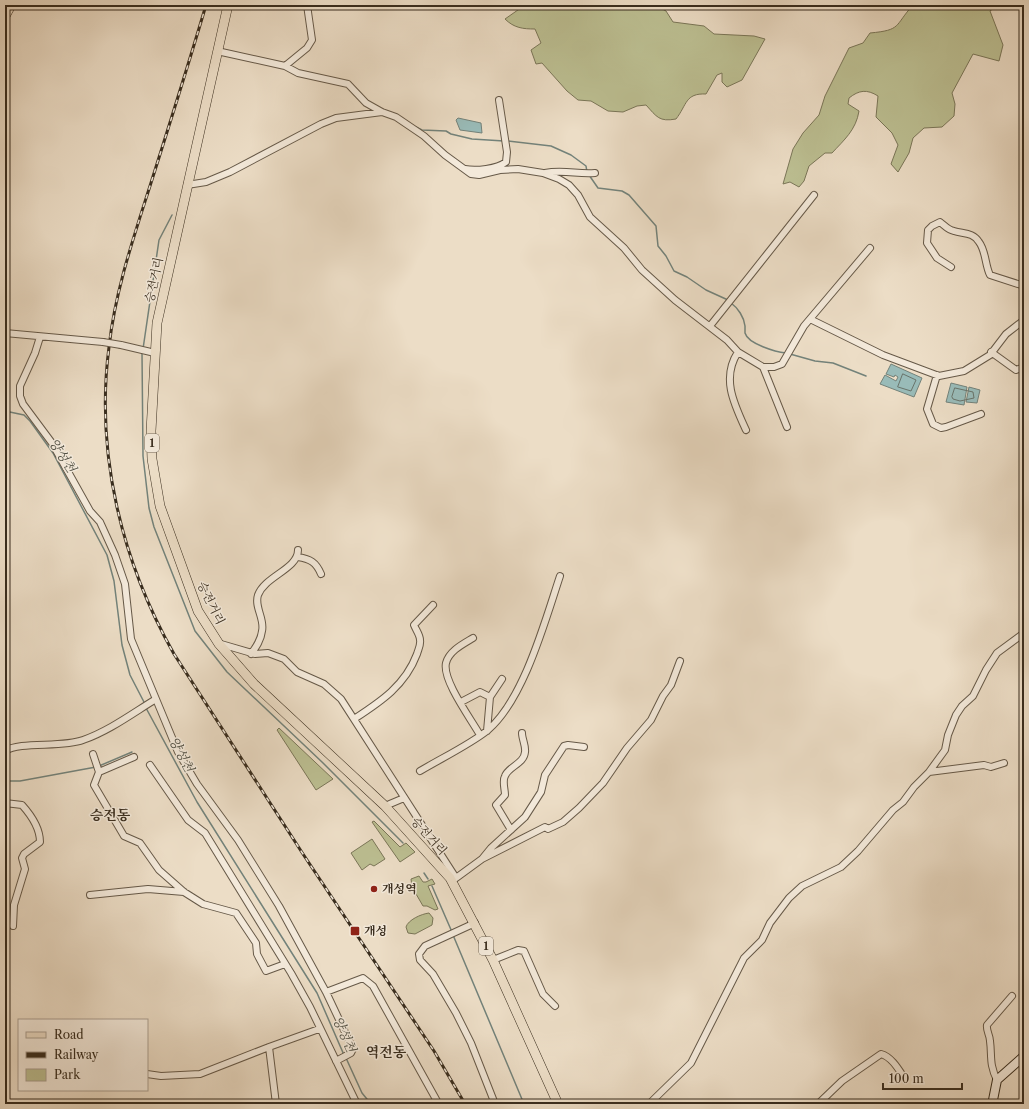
<svg xmlns="http://www.w3.org/2000/svg" width="1029" height="1109" font-family="'Libre Caslon Text','Noto Serif KR',serif">
<style>
.green{fill:#bcbf92;stroke:#7a7658}
.water{fill:#99bbb8;stroke:#73827a}
.lines{fill:none;stroke-linecap:round;stroke-linejoin:round}
.shore{stroke:#69746b;stroke-width:1}
.stream{stroke:#73827a;stroke-width:1.5}
.street-casing{stroke:#665948;stroke-width:8}
.secondary-casing{stroke:#392d1e;stroke-width:10}
.primary-casing{stroke:#392d1e;stroke-width:10}
.highway-casing{stroke:#392d1e;stroke-width:12}
.street{stroke:#f3e9da;stroke-width:6}
.secondary{stroke:#f3e9da;stroke-width:8}
.primary{stroke:#ecddc6;stroke-width:9}
.highway{stroke:#ecddc6;stroke-width:11}
.rail-casing{stroke:#392d1e;stroke-width:3}
.rail{stroke:#f3e9da;stroke-width:1.5;stroke-dasharray:4.5;stroke-linecap:butt}
.street-bridge-casing{stroke:#665948;stroke-width:8;stroke-linecap:butt}
.street-bridge{stroke:#f3e9da;stroke-width:6}
.poi-dot{fill:#8f2418;stroke:#f3e9da;stroke-width:1.5}
.labels{text-anchor:middle;stroke-width:3;stroke-linejoin:round;paint-order:stroke}
.shield{fill:#f3e9da;stroke:#716556;stroke-width:1}
.shield-label{font-size:11px;font-weight:bold;fill:#392d1e}
.street-label{font-size:12px;fill:#392d1e;stroke:#f3e9da}
.poi-label{font-size:12px;font-weight:bold;fill:#392d1e;stroke:#f3e9da;text-anchor:start}
.water-label{font-size:13px;font-style:italic;fill:#515044;stroke:#f3e9da}
.quarter-label{font-size:14px;font-weight:bold;fill:#392d1e;stroke:#f3e9da}
</style>
<rect width="100%" height="100%" fill="#ecddc6"/>
<filter id="stains"><feTurbulence type="fractalNoise" baseFrequency=".005" numOctaves="4"/><feColorMatrix values="0 0 0 0 .2 0 0 0 0 .09 0 0 0 0 .02 0 0 0 .5 -.17"/></filter>
<radialGradient id="worn" r=".72"><stop offset=".6" stop-color="#630" stop-opacity="0"/><stop offset="1" stop-color="#630" stop-opacity=".3"/></radialGradient>
<!-- green -->
<path class="green" d="M525,5h130l11,6 7,11 31,4 10,8 40,2 11,3 -23,41 -15,7 -5,-5v-9l-5,2 -11,19c-21,-1 -19,11 -30,25 -17,3 -19,-2 -30,-14l-9,1 -14,6 -15,-1 -17,-10 -13,-1 -11,-9 -25,-28 -6,1 -5,-14 10,-7 -6,-14c-12,0 -21,-1 -30,-10z
M913,5h85l-8,6 13,34 -4,16 -26,-7 -21,39 3,11 -1,12 -12,11 -18,1 -11,10 -4,15 -11,19 -7,-8 7,-19 -6,-12 -16,-16 2,-21c-11,-7 -19,-6 -29,2l-1,6 11,7c-3,19 -15,29 -27,42h-7l-16,13 -5,15 -5,6 -9,-5 -7,2 10,-35 10,-16 16,-18 6,-19 24,-48 14,-5 7,-10c32,-3 24,-7 43,-28z
M279,728l54,51 -17,11 -39,-60z
M374,821l26,26 6,-4 9,9 -15,10 -28,-40z
M372,839l13,20 -11,7 -4,-2 -8,6 -11,-17z
M419,876l4,6h3l6,-3 3,5 -7,2 10,23 -3,1 -8,-4h-4l-11,-19 -1,-8z
M429,913l4,5 -1,7 -17,9 -7,-1 -2,-6c2,-7 15,-13 23,-14z"/>
<!-- water -->
<path class="water" d="M458,118l23,5 1,10 -22,-3 -4,-10z
M891,364l31,14 -8,19 -34,-13 5,-9 11,6 2,-4 -3,-2 -1,2 -8,-3z
M951,383l16,4 -3,18 -18,-3z
M969,387l11,3 -3,13 -11,-1z"/>
<g class="lines">
<!-- shore -->
<path class="shore" d="M903,374l13,6 -5,11 -13,-4z
M955,388l18,4 1,6 -14,3 -7,-2 -1,-2z"/>
<!-- stream -->
<path class="stream" d="M416,127l6,3 24,1 5,3 21,5 32,2
M507,141l44,5 20,9 15,11 1,6
M589,175l9,13 24,3 7,4 27,31 2,20 8,10 8,15 13,6 19,13 22,10
M731,303c7,5 13,14 14,23 0,1 0,6 0,7 3,11 31,19 41,20
M143,349l16,-109 13,-25
M142,353l1,103 6,52 5,19 41,104 32,41 95,90 81,81
M790,354l25,7 18,2 33,13
M5,411l19,4 6,6 23,32 54,102 7,26 8,64 8,30 15,29
M146,708l51,94 120,191 27,62
M99,766l33,-14
M5,781h15l76,-14
M424,873l4,6
M432,886l20,46
M453,935l71,169
M346,1058l16,35 9,11"/>
<!-- street casing -->
<g class="street-casing">
<path id="street" d="M217,51l68,15 13,7 50,11 18,19 16,9 14,5 28,19 21,19 26,19 8,1 21,-5 18,-1 25,4 16,6 10,6 9,10 12,22 34,31 18,22 33,30 52,40 11,12 25,15h11l8,-3 22,-38 66,-78
M285,66l22,-18 5,-8 -5,-35
M465,169c11,2 32,0 41,-7l1,-10 -8,-52
M545,173c19,-4 34,2 50,0
M187,185l19,-3 24,-10 91,-48 15,-6 46,-6
M951,267l-14,-9 -10,-15 1,-13 4,-4 8,-4c5,4 8,8 14,9 9,3 19,1 25,11 7,9 6,23 11,33l34,11
M810,319l73,36 56,21 25,-5 26,-16 16,-21 18,-14
M710,326l104,-131
M5,333l98,9
M40,337l-5,16 -15,33v10l3,8 29,39 38,68 10,11 15,33 10,29 6,55 47,113 19,32 41,56 41,66 47,86 27,57 -2,4 -15,8
M121,345l34,8
M738,352c-17,26 -4,52 8,78
M991,352l25,18 8,-3
M763,367l24,60
M937,375l-10,34 6,15 8,4 5,-1 35,-13
M298,557c12,2 18,5 23,17
M473,638c-10,6 -24,13 -27,25 -4,17 25,56 34,72
M221,644l34,10 13,-1 16,6 13,13 27,12 17,15 115,179h-6
M251,654c5,-7 10,-14 11,-23 3,-12 -8,-24 -4,-36 7,-19 40,-26 40,-45
M461,702l19,-10 10,5
M354,719c26,-17 51,-33 63,-65 1,-4 4,-9 3,-14 0,-5 -4,-10 -6,-15l19,-20
M487,731l3,-34 12,-18
M5,751c15,-10 57,-3 78,-11 26,-9 50,-27 73,-41
M93,754l6,18
M134,757l-35,15 -5,13 30,51 16,7 19,27 25,22 19,12 33,9 20,30 1,11 9,17 19,-7
M150,765l38,55 17,13 86,140 19,34 47,97
M420,771c20,-12 51,-27 68,-41 36,-31 57,-109 72,-154
M929,772l16,-22 3,-15 8,-20 6,-9 11,-10 13,-26 11,-17 27,-20
M5,803l17,2c9,10 18,23 18,37l-16,12 -2,4 3,11 -11,36 -1,21
M385,806l19,-8
M511,830l-15,-25 9,-10c0,-6 -3,-14 0,-19 4,-10 19,-12 20,-24 1,-6 -3,-13 -3,-19
M482,859l63,-32 3,2 15,-7 16,-14 24,-25 24,-35 24,-28 12,-24 8,-11 9,-24
M456,878l26,-19 9,-11 34,-31 16,-25 4,-17 19,-29 4,-1 16,2
M90,895l58,-6 36,3
M475,923l-50,23 -6,8 1,6 13,14 23,39 15,30 24,61
M493,960l25,-10 6,1 19,43 12,12
M326,992l37,-14 10,8 64,115
M269,1047l7,57
M147,1074l14,2 39,-2 69,-27 50,-18
M997,1080c-8,-16 -5,-24 -7,-39 0,-6 -4,-10 -3,-16l25,-29
M649,1104l42,-41 53,-105 18,-18 8,-17 19,-25 13,-12 39,-19 17,-16 35,-41 10,-8 11,-15 15,-15 55,-7 7,2 13,-4
M818,1104l24,-23 39,-27c11,3 18,16 24,25"/>
</g>
<!-- secondary casing -->
<g class="secondary-casing">
<path id="secondary" d="M991,1104l2,-4 4,-20 27,-24"/>
</g>
<!-- primary casing -->
<g class="primary-casing">
<path id="primary" d="M228,5l-71,318 -6,108 1,28 8,47 38,105 21,33 35,40 131,122 65,72 43,82 65,144"/>
</g>
<!-- highway casing -->
<g class="highway-casing">
<path id="highway" d="M5,14l5,-9"/>
</g>
<!-- street -->
<use href="#street" class="street"/>
<!-- secondary -->
<use href="#secondary" class="secondary"/>
<!-- primary -->
<use href="#primary" class="primary"/>
<!-- highway -->
<use href="#highway" class="highway"/>
<!-- rail casing -->
<g class="rail-casing">
<path id="rail" d="M206,5c-18,61 -37,121 -56,181 -17,53 -35,106 -41,161 -14,107 13,215 65,307l129,200 131,197 31,53"/>
</g>
<!-- rail -->
<use href="#rail" class="rail"/>
<!-- street-bridge casing -->
<g class="street-bridge-casing">
<path id="street-bridge" d="M103,342l18,3"/>
</g>
<!-- street-bridge -->
<use href="#street-bridge" class="street-bridge"/>
</g>
<!-- markers -->
<g class="poi-dot">
<circle cx="374" cy="889" r="4"/>
<rect x="350" y="926" width="10" height="10" rx="2"/>
</g>
<g class="labels">
<!-- shield labels -->
<g class="shield">
<rect x="145" y="434" width="14" height="18" rx="3"/>
<rect x="479" y="937" width="14" height="18" rx="3"/>
</g>
<g class="shield-label">
<text x="152" y="447">1</text>
<text x="486" y="950">1</text>
</g>
<!-- street labels -->
<g class="street-label">
<text transform="translate(154 280) rotate(-78)" y="4">승전거리</text>
<text transform="translate(211 603) rotate(64)" y="4">승전거리</text>
<text transform="translate(429 836) rotate(48)" y="4">승전거리</text>
</g>
<!-- poi labels -->
<g class="poi-label">
<text x="382" y="893">개성역</text>
<text x="364" y="935">개성</text>
</g>
<!-- water labels -->
<g class="water-label">
<text transform="translate(63 455) rotate(57)" y="5">양성천</text>
<text transform="translate(182 754) rotate(62)" y="5">양성천</text>
<text transform="translate(345 1034) rotate(66)" y="5">양성천</text>
</g>
<!-- quarter labels -->
<g class="quarter-label">
<text x="110" y="820">승전동</text>
<text x="386" y="1057">역전동</text>
</g>
</g>
<!-- margin -->
<rect width="1029" height="1109" fill="none" stroke="#ecddc6" stroke-width="20"/>
<rect x="6" y="6" width="1017" height="1097" fill="none" stroke="#392d1e" stroke-width="2"/>
<rect x="10" y="10" width="1009" height="1089" fill="none" stroke="#392d1e"/>
<!-- legend -->
<rect x="18" y="1019" width="130" height="72" fill="#f3e9da" stroke="#a99e8f"/>
<rect x="26" y="1032" width="20" height="6" fill="#ecddc6" stroke="#a99e8f"/>
<text x="54" y="1039" font-size="12" fill="#392d1e">Road</text>
<rect x="26" y="1052" width="20" height="6" fill="#392d1e" stroke="#a99e8f"/>
<text x="54" y="1059" font-size="12" fill="#392d1e">Railway</text>
<rect x="26" y="1069" width="20" height="12" fill="#bcbf92" stroke="#a99e8f"/>
<text x="54" y="1079" font-size="12" fill="#392d1e">Park</text>
<!-- scale -->
<path d="M883 1083v6h79v-6" fill="none" stroke="#392d1e" stroke-width="2"/>
<text x="889" y="1083" font-size="12" fill="#392d1e" stroke="#f3e9da" stroke-width="3" paint-order="stroke">100 m</text>
<rect width="100%" height="100%" filter="url(#stains)"/>
<rect width="100%" height="100%" fill="url(#worn)"/>
</svg>
